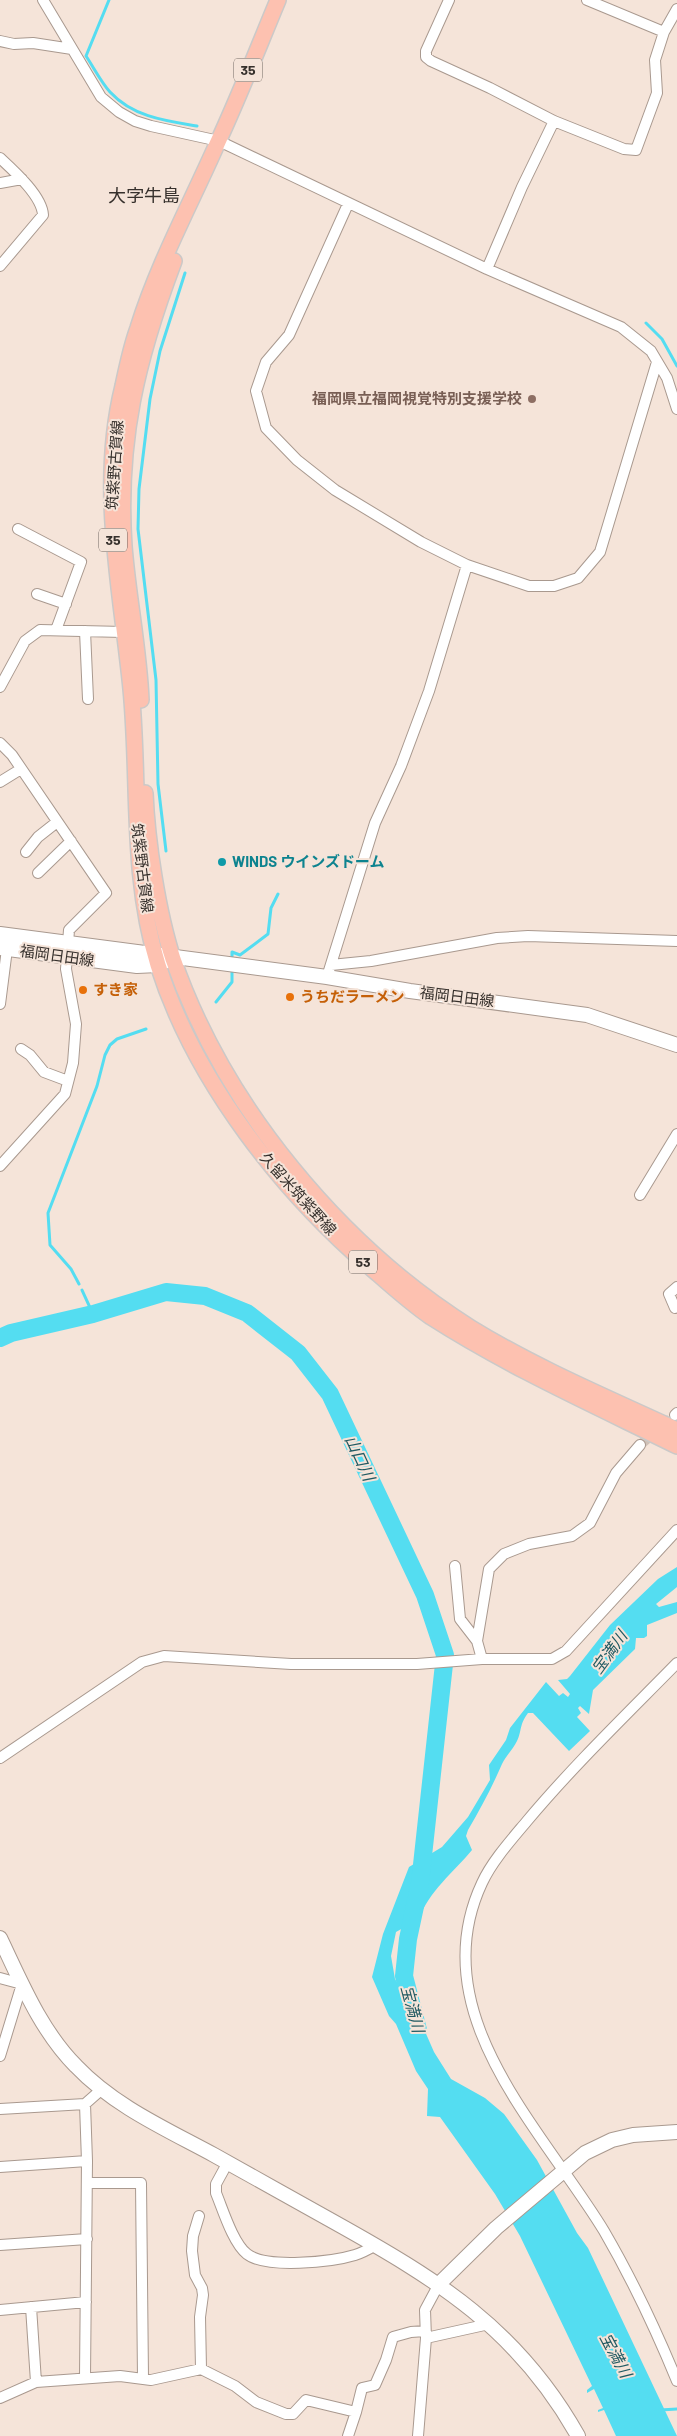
<svg xmlns="http://www.w3.org/2000/svg" width="677" height="2436" font-family="Barlow,'Noto Sans JP',sans-serif">
<style>
.water{fill:#54ddf1}
.lines{fill:none;stroke-linecap:round;stroke-linejoin:round}
.stream{stroke:#54ddf1;stroke-width:3}
.river{stroke:#54ddf1;stroke-width:18}
.street-tunnel{stroke:#cfc0b6;stroke-width:10;stroke-dasharray:10 5;stroke-linecap:butt}
.street-casing{stroke:#a9998f;stroke-width:12}
.secondary-casing{stroke:#a9998f;stroke-width:16}
.primary-casing{stroke:#cbc9c8;stroke-width:18}
.street{stroke:#fff;stroke-width:10}
.secondary{stroke:#fff;stroke-width:14}
.primary{stroke:#fdc1b0;stroke-width:15}
.education-dot{fill:#8d6e63;stroke:#f5e4d9;stroke-width:2}
.culture-dot{fill:#0f9aa8;stroke:#f5e4d9;stroke-width:2}
.food-dot{fill:#e8710a;stroke:#f5e4d9;stroke-width:2}
.labels{text-anchor:middle;stroke-width:4;stroke-linejoin:round;paint-order:stroke}
.shield{fill:#f5e4d9;stroke:#6f6660;stroke-width:1}
.shield-label{font-size:14px;font-weight:bold;fill:#36302c}
.education-label{font-size:15px;font-weight:bold;fill:#785e54;stroke:#f5e4d9;text-anchor:end}
.street-label{font-size:15px;fill:#36302c;stroke:#f5e4d9}
.culture-label{font-size:15px;font-weight:bold;fill:#0d838f;stroke:#f5e4d9;text-anchor:start}
.food-label{font-size:15px;font-weight:bold;fill:#c56008;stroke:#f5e4d9;text-anchor:start}
.water-label{font-size:16px;font-style:italic;fill:#215a62;stroke:#f5e4d9}
.quarter-label{font-size:18px;fill:#36302c;stroke:#f5e4d9}
</style>
<rect width="100%" height="100%" fill="#f5e4d9"/>
<!-- water -->
<path class="water" d="M677,1567v20l-21,17 3,3 18,-5v11l-30,12v11l-3,2h-8l-1,11 -42,41 -4,24 -9,-8 -2,2 3,5 -4,4 13,14 -21,20 -36,-38h-5c-9,12 -6,18 -11,28 -4,8 -11,15 -15,23 -10,23 -21,44 -34,66l-2,6 6,14c-19,23 -43,41 -53,69l-23,13 -5,24 4,23 25,41 14,32 17,27 34,19 19,16 33,46 40,73 11,15 89,188h-61l-12,-26 -6,2v-2l5,-2 -9,-19 -7,4v-3l5,-4 -72,-150 -25,-42 -55,-77 -13,-1 1,-27 -12,-18 -20,-47 -7,-8 -17,-39 11,-43 26,-67 33,-20 26,-30 22,-37 -1,-15 17,-25 4,-12 36,-46 13,14 4,-3 5,4 2,-3 -12,-14 9,-1 3,-3 40,-51 48,-46z"/>
<g class="lines">
<!-- stream -->
<path class="stream" d="M109,0l-23,56c8,12 15,26 24,36 23,25 56,29 87,34
M646,323l16,16 15,27
M166,851l-8,-67 -2,-104 -18,-151 1,-40 11,-90 10,-48 25,-78
M232,960v-8l8,3 28,-21 3,-26 7,-14
M216,1002l16,-20v-13
M79,1284l-8,-15 -21,-24 -2,-32 49,-127 8,-31 5,-10 7,-6 29,-10
M82,1290l11,24
M660,2410l17,-1"/>
<!-- river -->
<path class="river" d="M0,1338l11,-5 82,-19 73,-22 39,4 42,17 51,40 32,41 95,201 20,60 -25,228 -12,56 -4,37 14,54"/>
<!-- street-tunnel -->
<path class="street-tunnel" d="M640,1445l35,-30"/>
<!-- street casing -->
<g class="street-casing">
<path id="street" d="M43,0l58,97 18,15 16,9 16,5 68,15 268,128 134,58 30,24 16,27 10,31
M449,0l-23,51v6l5,4 59,27 64,33 70,28 12,1 21,-57 -2,-33 9,-28 13,-23
M587,0l77,32
M0,41l14,3 19,-1 39,6
M0,158c14,13 42,38 43,57l-43,51
M0,183l22,-4
M348,204l-59,131 -23,27 -10,29 10,37 31,32 38,30 86,52 46,23 62,21h25l24,-8 22,-26 57,-190
M487,269l35,-82 32,-66
M18,529l63,33 -25,68
M37,594l29,10
M85,631l3,68
M0,687l25,-46 15,-11 83,2
M0,743l12,12 94,138 -37,37 -3,39 10,55 -3,39 -8,31 -65,72
M0,782l21,-13
M26,852l12,-15 19,-15
M38,873l33,-32
M331,965l40,-4 126,-23 31,-2 149,5
M327,977l48,-154 26,-57 28,-75 38,-126
M0,1004l7,-55
M21,1049l9,6 14,17 24,9
M640,1195l37,-61
M675,1308l-6,-14 8,-7
M675,1415l2,-2
M455,1566l5,53 17,22 5,18
M477,1641l12,-72 15,-15 25,-10 43,-8 18,-13 26,-50 24,-28
M677,1663c-51,52 -103,102 -150,158 -15,18 -35,40 -45,62 -61,130 60,246 122,348 28,48 52,99 73,150
M0,1758l142,-96 22,-6 127,8h126l65,-5h70l14,-8 111,-121
M0,1978l22,6 -22,72
M0,2109l85,-5
M228,2162l-12,22v9c7,17 17,50 31,61 19,15 85,8 108,1 7,-2 14,-6 21,-10
M0,2167l87,-6
M87,2183h54l2,195
M199,2216l-6,20 -1,15 3,24 7,13 1,7 -3,22 1,52
M0,2245l87,-6
M31,2307l5,75
M0,2310l86,-8
M426,2338l63,-14
M85,2378l2,-217 -2,-57 17,-15
M0,2398l36,-16 84,-6 31,4 50,-11 34,17 21,16 30,12h7l13,-14 50,12 -8,24
M356,2412l6,-24 13,-3 11,-25 7,-23 18,-5 14,-1
M418,2436l8,-98 -1,-28 14,-26"/>
</g>
<!-- secondary casing -->
<g class="secondary-casing">
<path id="secondary" d="M0,934l327,43 83,14 177,24 90,30
M0,948l137,18 21,-1 10,-5
M0,1938c21,44 41,93 76,128 38,40 90,63 138,89 40,22 80,45 120,67 104,58 184,107 244,214
M439,2284l57,-56 89,-75 27,-13 21,-5 44,-3"/>
</g>
<!-- primary casing -->
<g class="primary-casing">
<path id="primary" d="M278,0c-20,48 -39,97 -61,144 -27,61 -59,120 -79,184 -7,19 -11,39 -15,58 -25,101 -2,202 8,303 9,92 -1,186 27,276 37,117 126,230 219,308 17,15 35,31 54,44 78,50 163,88 246,129
M141,700c-2,-51 -13,-102 -17,-154 -7,-105 13,-187 50,-285
M145,793c2,49 13,120 28,166 51,147 166,286 298,369 65,40 137,70 206,102"/>
</g>
<!-- street -->
<use href="#street" class="street"/>
<!-- secondary -->
<use href="#secondary" class="secondary"/>
<!-- primary -->
<use href="#primary" class="primary"/>
</g>
<!-- markers -->
<circle class="education-dot" cx="532" cy="399" r="5"/>
<circle class="culture-dot" cx="222" cy="862" r="5"/>
<g class="food-dot">
<circle cx="83" cy="990" r="5"/>
<circle cx="290" cy="997" r="5"/>
</g>
<g class="labels">
<!-- shield labels -->
<g class="shield">
<rect x="234" y="58.5" width="28" height="23" rx="4"/>
<rect x="99" y="528.5" width="28" height="23" rx="4"/>
<rect x="349" y="1250.5" width="28" height="23" rx="4"/>
</g>
<g class="shield-label">
<text x="248" y="75">35</text>
<text x="113" y="545">35</text>
<text x="363" y="1267">53</text>
</g>
<!-- education labels -->
<g class="education-label">
<text x="522" y="404">福岡県立福岡視覚特別支援学校</text>
</g>
<!-- street labels -->
<g class="street-label">
<text transform="translate(115 465) rotate(-86)" y="5">筑紫野古賀線</text>
<text transform="translate(142 868) rotate(83)" y="5">筑紫野古賀線</text>
<text transform="translate(57 956) rotate(8)" y="5">福岡日田線</text>
<text transform="translate(457 997) rotate(7)" y="5">福岡日田線</text>
<text transform="translate(298 1194) rotate(48)" y="5">久留米筑紫野線</text>
</g>
<!-- culture labels -->
<g class="culture-label">
<text x="232" y="867">WINDS ウインズドーム</text>
</g>
<!-- food labels -->
<g class="food-label">
<text x="93" y="995">すき家</text>
<text x="300" y="1002">うちだラーメン</text>
</g>
<!-- water labels -->
<g class="water-label">
<text transform="translate(360 1458) rotate(65)" y="6">山口川</text>
<text transform="translate(609 1652) rotate(-54)" y="6">宝満川</text>
<text transform="translate(413 2009) rotate(75)" y="6">宝満川</text>
<text transform="translate(616 2355) rotate(62)" y="6">宝満川</text>
</g>
<!-- quarter labels -->
<g class="quarter-label">
<text x="144" y="202">大字牛島</text>
</g>
</g>
</svg>
